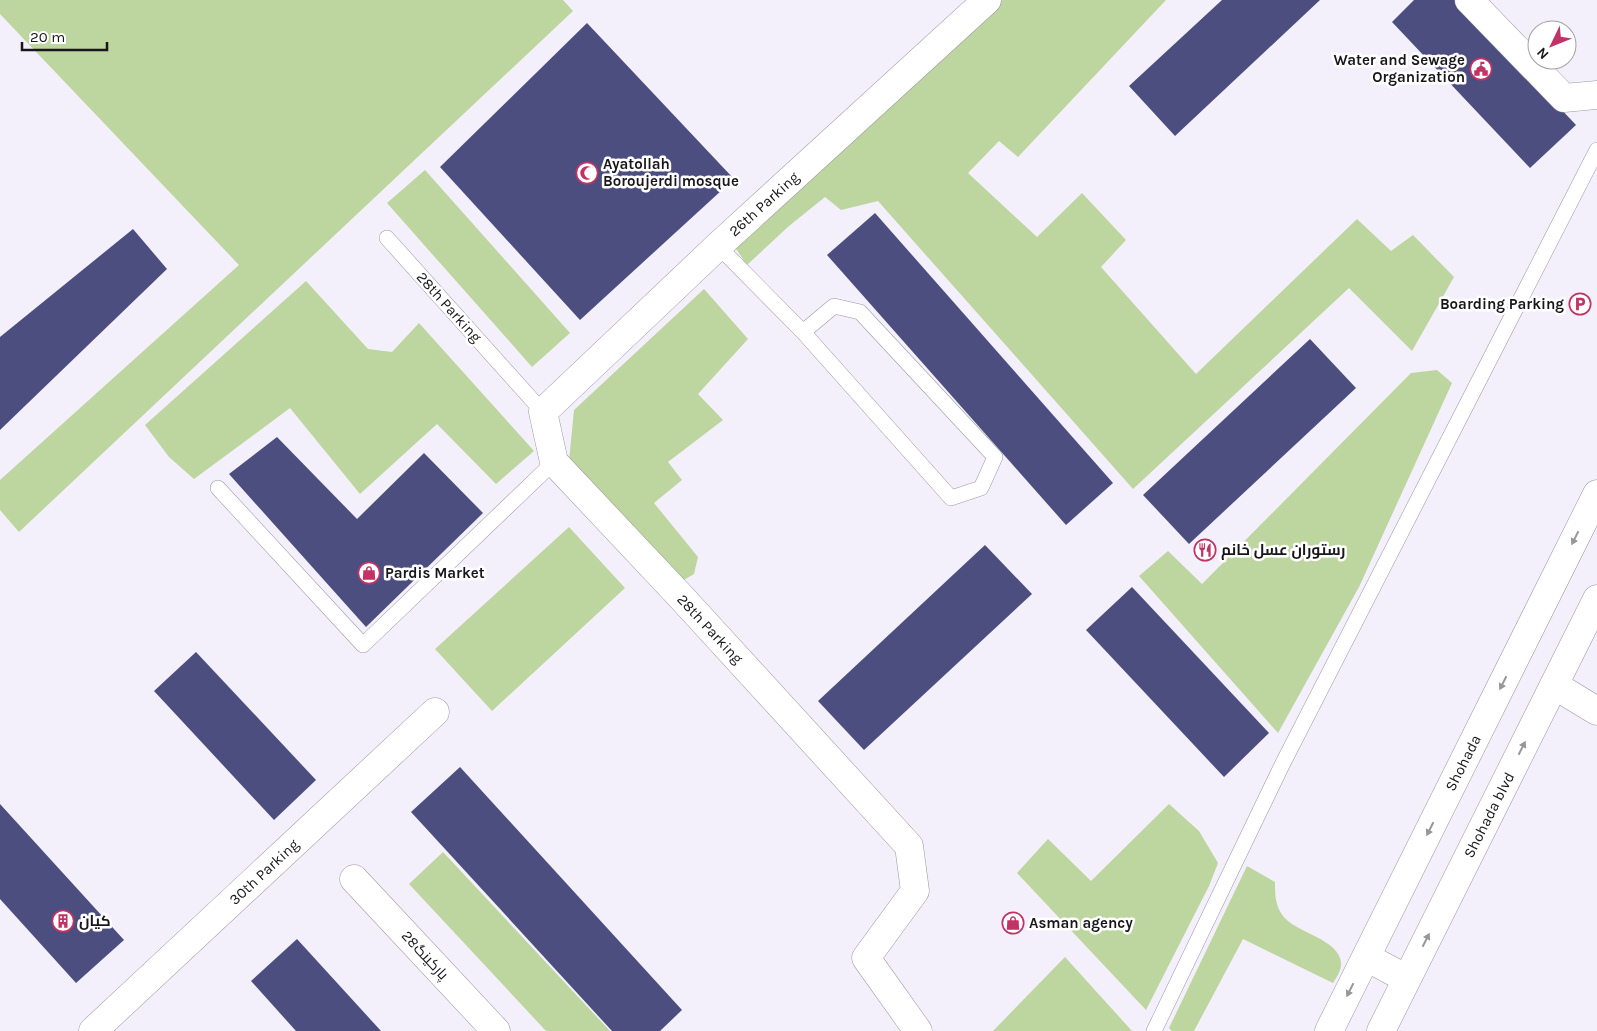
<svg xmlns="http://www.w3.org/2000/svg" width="1597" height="1031" font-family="Karla,Cairo,sans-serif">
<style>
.green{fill:#bdd59e}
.building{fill:#4b4e7e}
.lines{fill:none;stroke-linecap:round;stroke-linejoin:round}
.service-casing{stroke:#9b98a2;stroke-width:16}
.minor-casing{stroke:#9b98a2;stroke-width:29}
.tertiary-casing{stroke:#9b98a2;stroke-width:29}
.secondary-casing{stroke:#9b98a2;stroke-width:29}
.service{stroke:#fff;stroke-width:15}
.minor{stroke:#fff;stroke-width:28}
.tertiary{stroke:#fff;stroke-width:28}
.secondary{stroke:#fff;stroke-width:28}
.oneway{fill:#979698}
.labels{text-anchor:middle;stroke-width:5;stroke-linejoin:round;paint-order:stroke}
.poi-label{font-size:15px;font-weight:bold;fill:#18161a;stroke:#fff;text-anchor:start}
.street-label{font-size:15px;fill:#18161a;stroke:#fff}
</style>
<rect width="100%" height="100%" fill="#f3f0fb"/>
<!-- green -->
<path class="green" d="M0,0h563l10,11 -554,521 -19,-22v-30l239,-215 -239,-251z
M1002,0h164l-148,157 -19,-16 -31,32 69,64 45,-44 44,47 -25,27 95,107 161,-155 34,32 22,-16 41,42 -42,74 -63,-63 -216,201 -255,-288 -37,9 -16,-13 -36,29 -42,39 -15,-22 130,-121z
M425,170l145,163 -38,34 -145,-164z
M306,281l62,68 24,3 27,-29 115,128 -38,33 -59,-60 -77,70 -70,-86 -96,71 -25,-22 -24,-32z
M704,289l44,50 -50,55 25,26 -55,42 14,18 -28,23 44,54 -4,17 -12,7 -113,-120 5,-51z
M1437,370l15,13 -93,204 -81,146 -139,-157 29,-25 34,33 209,-211z
M569,527l56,61 -133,123 -57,-62z
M1169,804l30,27 19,32 -9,23 -63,124 -129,-137 31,-34 43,42z
M443,852l167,179h-64l-137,-147z
M1247,866l28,16c0,13 0,23 8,34 11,16 60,24 58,49 0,6 -5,13 -8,18l-90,-44 -49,92h-22l-3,-3z
M1065,957l67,74h-139z"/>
<!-- building -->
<path class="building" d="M1222,0h98l-145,136 -46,-50z
M1414,0h44l118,125 -46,43 -138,-146z
M587,23l147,156 -154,141 -140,-153z
M875,213l238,270 -47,42 -239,-270z
M133,229l34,40 -167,161v-93z
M1310,339l46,49 -167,156 -46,-49z
M277,437l80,82 67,-66 59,60 -117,114 -137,-153z
M985,545l47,49 -168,156 -46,-49z
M1132,587l137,146 -45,44 -138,-147z
M196,652l120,128 -42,40 -120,-129z
M460,767l222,243 -22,21h-48l-201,-219z
M0,804l124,136 -48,43 -76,-84z
M297,939l84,92h-85l-45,-50z"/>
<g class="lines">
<!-- service casing -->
<g class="service-casing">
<path id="service" d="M387,238l156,174
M718,246l85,86 148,166 30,-10 14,-31 -135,-145 -26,-6 -31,26
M218,488l145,157 191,-183
M1154,1031l128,-266 315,-615"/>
</g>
<!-- minor casing -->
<g class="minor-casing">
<path id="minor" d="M1469,0l95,98 33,-3
M1554,685l43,26
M354,879l142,152
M93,1031l342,-319"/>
</g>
<!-- tertiary casing -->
<g class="tertiary-casing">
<path id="tertiary" d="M918,1031l-52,-73 49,-67 -6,-45 -226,-247 -129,-137 -11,-50 175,-166 269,-246"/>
</g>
<!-- secondary casing -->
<g class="secondary-casing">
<path id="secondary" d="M1366,957l41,22
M1329,1031l268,-537
M1381,1031l216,-432"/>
</g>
<!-- service -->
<use href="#service" class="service"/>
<!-- minor -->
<use href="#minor" class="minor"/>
<!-- tertiary -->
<use href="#tertiary" class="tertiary"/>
<!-- secondary -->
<use href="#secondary" class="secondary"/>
</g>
<!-- one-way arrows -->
<defs><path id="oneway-solid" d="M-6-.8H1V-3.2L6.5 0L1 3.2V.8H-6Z" transform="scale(1.25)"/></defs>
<g class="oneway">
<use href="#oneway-solid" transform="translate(1575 538) rotate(117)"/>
<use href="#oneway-solid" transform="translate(1503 683) rotate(117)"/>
<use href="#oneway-solid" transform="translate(1522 748) rotate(-63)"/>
<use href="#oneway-solid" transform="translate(1430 829) rotate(117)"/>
<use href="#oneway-solid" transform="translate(1426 940) rotate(-63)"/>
<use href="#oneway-solid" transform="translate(1350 990) rotate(117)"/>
</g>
<!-- icons -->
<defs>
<g id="civic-ring" transform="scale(1.125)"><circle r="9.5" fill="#fff" stroke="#c03364" stroke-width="1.5"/><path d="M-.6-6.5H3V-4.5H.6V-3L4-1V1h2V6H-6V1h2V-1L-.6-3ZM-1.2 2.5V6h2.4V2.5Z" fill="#c03364"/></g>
<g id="mosque-ring" transform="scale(1.125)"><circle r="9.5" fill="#fff" stroke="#c03364" stroke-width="1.5"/><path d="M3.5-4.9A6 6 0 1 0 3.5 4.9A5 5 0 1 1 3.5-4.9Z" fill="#c03364"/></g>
<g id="parking-ring" transform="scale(1.125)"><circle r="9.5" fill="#fff" stroke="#c03364" stroke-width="1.5"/><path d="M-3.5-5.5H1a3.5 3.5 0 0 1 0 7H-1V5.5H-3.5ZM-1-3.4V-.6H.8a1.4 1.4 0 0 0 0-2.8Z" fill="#c03364"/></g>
<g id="restaurant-ring" transform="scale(1.125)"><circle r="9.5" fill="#fff" stroke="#c03364" stroke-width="1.5"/><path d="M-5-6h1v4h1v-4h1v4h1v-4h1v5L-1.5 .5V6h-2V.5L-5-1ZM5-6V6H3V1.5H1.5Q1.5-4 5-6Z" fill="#c03364"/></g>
<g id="shop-ring" transform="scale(1.125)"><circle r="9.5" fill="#fff" stroke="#c03364" stroke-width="1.5"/><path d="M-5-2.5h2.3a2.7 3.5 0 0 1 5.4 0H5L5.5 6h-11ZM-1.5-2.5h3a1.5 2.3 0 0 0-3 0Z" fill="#c03364"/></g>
<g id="building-ring" transform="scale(1.125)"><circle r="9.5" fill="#fff" stroke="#c03364" stroke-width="1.5"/><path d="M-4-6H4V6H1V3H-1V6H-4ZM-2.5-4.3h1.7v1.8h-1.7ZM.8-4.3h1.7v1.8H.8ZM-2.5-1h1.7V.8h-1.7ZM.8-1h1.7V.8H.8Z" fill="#c03364"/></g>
</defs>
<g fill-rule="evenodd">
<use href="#civic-ring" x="1481" y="69"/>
<use href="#mosque-ring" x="587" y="173"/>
<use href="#parking-ring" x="1580" y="304"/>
<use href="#restaurant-ring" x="1205" y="550"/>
<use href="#shop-ring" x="369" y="573"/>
<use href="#building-ring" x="63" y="921"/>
<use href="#shop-ring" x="1013" y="923"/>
</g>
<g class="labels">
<!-- poi labels -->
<g class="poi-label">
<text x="1465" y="65" text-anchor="end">Water and Sewage<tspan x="1465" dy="17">Organization</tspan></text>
<text x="603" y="169">Ayatollah<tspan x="603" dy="17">Boroujerdi mosque</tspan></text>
<text x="1564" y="309" text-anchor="end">Boarding Parking</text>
<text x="1221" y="555">رستوران عسل خانم</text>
<text x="385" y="578">Pardis Market</text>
<text x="79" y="926">کیان</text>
<text x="1029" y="928">Asman agency</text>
</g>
<!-- street labels -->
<g class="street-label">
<text transform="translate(764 204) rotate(-42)" y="5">26th Parking</text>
<text transform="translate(449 307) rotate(48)" y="5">28th Parking</text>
<text transform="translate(710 629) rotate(47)" y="5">28th Parking</text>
<text transform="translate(1463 763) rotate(-63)" y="5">Shohada</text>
<text transform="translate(1489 815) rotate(-63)" y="5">Shohada blvd</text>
<text transform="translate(264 872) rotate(-43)" y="5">30th Parking</text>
<text transform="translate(425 955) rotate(47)" y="5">پارکینگ28</text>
</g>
</g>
<!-- north arrow -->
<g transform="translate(1552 45) rotate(227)"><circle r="24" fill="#ffffff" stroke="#a3a2a3"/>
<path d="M0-4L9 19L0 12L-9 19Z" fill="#c03364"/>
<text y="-8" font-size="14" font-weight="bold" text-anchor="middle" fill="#18161a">N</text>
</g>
<!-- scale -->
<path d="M22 42v8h85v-8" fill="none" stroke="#18161a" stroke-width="2.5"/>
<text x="30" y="42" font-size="15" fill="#18161a" stroke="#ffffff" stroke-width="4" paint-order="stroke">20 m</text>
</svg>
